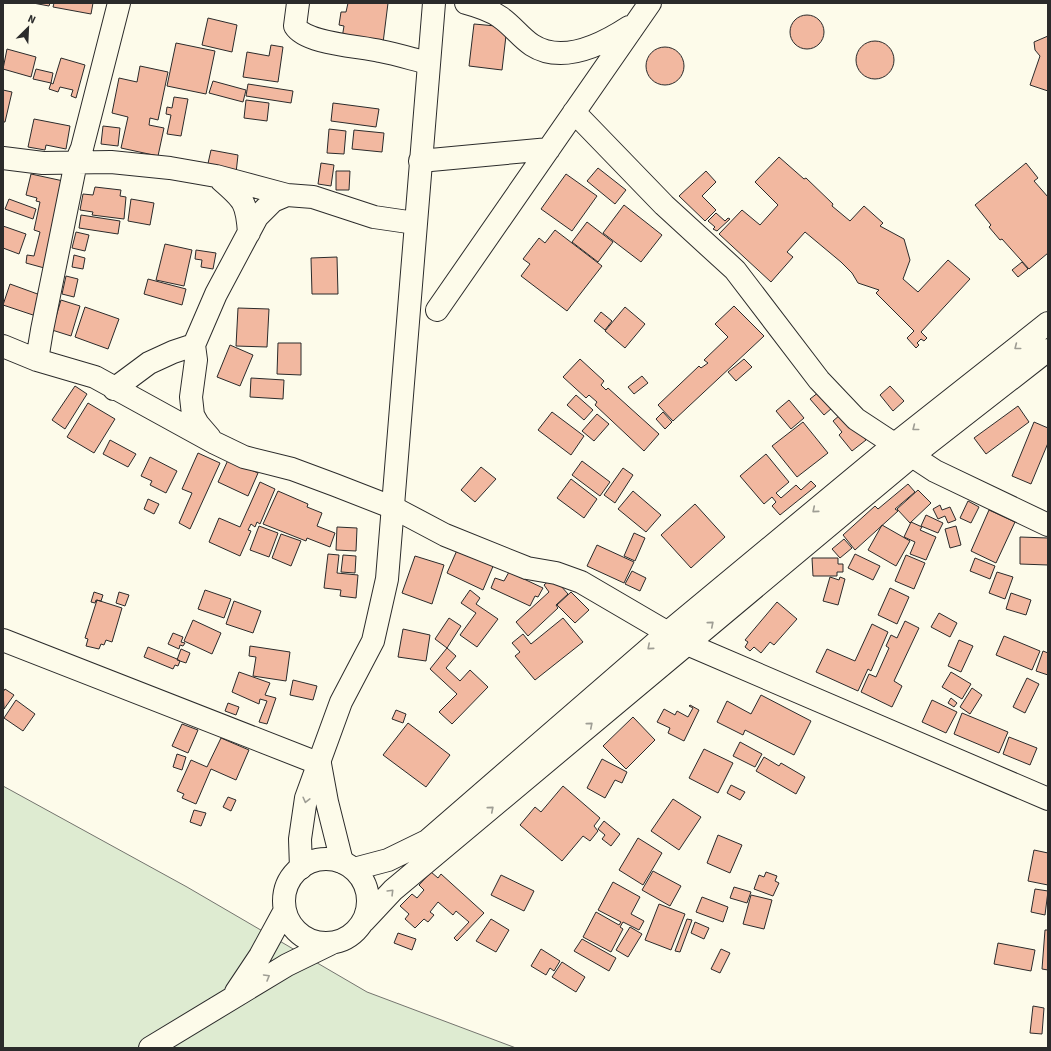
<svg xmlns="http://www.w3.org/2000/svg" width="1051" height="1051" font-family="'Source Sans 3',sans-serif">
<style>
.green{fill:#deebd1;stroke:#74746e}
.building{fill:#f2b8a0;stroke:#2b2b2b}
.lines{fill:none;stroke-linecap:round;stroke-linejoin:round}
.minor-casing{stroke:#2b2b2b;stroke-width:24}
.major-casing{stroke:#2b2b2b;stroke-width:24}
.highway-casing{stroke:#2b2b2b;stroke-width:24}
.minor{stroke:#fdfbea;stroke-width:22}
.major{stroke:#fdfbea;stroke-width:22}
.highway{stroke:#fdfbea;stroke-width:22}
.oneway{stroke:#9e9d94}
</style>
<rect width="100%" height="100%" fill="#fdfbea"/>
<!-- green -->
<path class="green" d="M3,786l184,101 180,105 149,56h-513z"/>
<!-- building -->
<path class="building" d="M33,3h17l-1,3z
M54,3h39l-2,11 -38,-7z
M348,3h40l-5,40 -41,-5 2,-12 -5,-1 2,-13h5z
M790 32a17 17 0 1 1 34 0a17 17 0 1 1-34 0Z
M208,18l29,7 -5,27 -30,-7z
M474,24l33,3 -5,43 -33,-4z
M1048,36v-1v56l-18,-6 10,-29 -5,-6 -1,-8z
M856 60a19 19 0 1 1 38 0a19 19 0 1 1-38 0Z
M176,43l39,8 -9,43 -39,-8z
M271,45l12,2 -5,35 -35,-5 4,-25 22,4z
M646 66a19 19 0 1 1 38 0a19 19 0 1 1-38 0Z
M7,49l29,8 -5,20 -28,-8z
M61,58l24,7 -9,33 -5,-2 2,-6 -13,-3 -2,5 -9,-3 2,-6 2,1z
M140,66l28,6 -10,48 -8,-2 -1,7 15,3 -6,28 -37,-8 7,-31 -16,-4 7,-35 18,4z
M36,69l17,4 -2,10 -18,-4z
M213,81l33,9 -3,12 -34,-9z
M248,84l45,7 -2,12 -45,-7z
M3,90l9,2 -7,30h-2z
M174,97l14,2 -7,37 -14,-2 4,-19 -5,-1 1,-7 5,1z
M246,100l23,3 -2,18 -23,-3z
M333,103l46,6 -3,18 -45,-6z
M34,119l36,7 -4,23 -20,-4 -1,5 -17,-3z
M103,126l17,2 -2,18 -17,-2z
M329,129l17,2 -2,23 -17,-1z
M354,130l30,3 -2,19 -30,-3z
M211,150l27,5 -2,18 -29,-5z
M779,157l25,22 2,-1 27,26 -1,2 18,15 14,-15 19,17 -3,3 24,13 6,21 -7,19 15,13 30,-32 22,19 -49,53 6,6 -3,3 -3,-2 -4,4 2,2 -3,3 -9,-10 7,-7 -38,-38 3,-3 -21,-7 -6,-10 -11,-11 -36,-30 -18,20 6,5 -22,25 -52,-48 23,-24 18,15 18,-20 -23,-23z
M321,163l13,2 -3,21 -13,-2z
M1026,163l12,15 -4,3 14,16v56l-19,16 -27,-30 -2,1 -11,-13 2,-2 -16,-20z
M598,168l28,22 -11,14 -28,-23z
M336,171h14l-1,19h-13z
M706,171l10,11 -14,14 14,14 -11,11 -26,-25z
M31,174l37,8 -20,87 -22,-6 1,-8 7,1 6,-24 -6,-2 6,-28 -4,-1 1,-3 -11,-3z
M566,174l31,22 -25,35 -31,-22z
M95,187l26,3 -1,6 6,1 -2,22 -32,-4 1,-3 -13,-2 3,-16 10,1z
M9,199l27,10 -3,10 -28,-10z
M131,199l23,4 -4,22 -22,-4z
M624,205l38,30 -21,27 -38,-29z
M716,213l9,8 3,-3 2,1 -13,12 -4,-2 2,-2 -7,-6z
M81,215l39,6 -2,13 -39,-6z
M587,222l26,20 -15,20 -26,-20z
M3,226l23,8 -7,20 -16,-6z
M555,230l47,36 -35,45 -46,-35 9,-12 -7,-5 16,-21 6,5z
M76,232l13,3 -4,16 -13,-3z
M165,244l27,6 -8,36 -28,-6z
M196,250l20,3 -3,16 -12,-2 1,-7 -7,-1z
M74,255l11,3 -2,11 -11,-2z
M337,257l1,37h-26l-1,-36z
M1022,262l6,7 -10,8 -6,-7z
M66,276l12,3 -4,18 -12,-3z
M148,279l38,10 -4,16 -38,-11z
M10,284l33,12 -7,20 -33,-11z
M61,300l19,6 -9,30 -19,-6z
M734,306l30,30 -91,85 -15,-16 41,-39 2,2 7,-5 -4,-3 24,-23 -13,-13z
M85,307l34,12 -11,30 -33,-12z
M625,307l20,17 -20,24 -20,-17z
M238,308l31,1 -2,38 -31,-1z
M601,312l11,9 -7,9 -11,-9z
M278,343h23v32l-24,-1z
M230,345l23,10 -13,31 -23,-9z
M580,359l24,22 -3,4 5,5 2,-2 51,46 -15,17 -49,-46 2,-3 -8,-7 -3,3 -23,-21z
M744,359l8,8 -16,14 -8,-9z
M642,376l6,7 -14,11 -6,-7z
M251,378l33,2 -1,19 -33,-2z
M75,386l12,8 -22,35 -13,-9z
M890,386l14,15 -11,10 -13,-16z
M819,392l13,16 -8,7 -14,-16z
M576,395l17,15 -9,10 -17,-15z
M789,400l15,18 -13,11 -15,-18z
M88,403l27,16 -21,34 -27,-16z
M1018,406l11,16 -43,32 -12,-16z
M552,412l32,24 -13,19 -33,-25z
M663,412l9,10 -7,7 -9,-10z
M597,414l12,10 -15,17 -12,-10z
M840,415l12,9 14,16 -14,11 -13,-16 3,-3 -9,-11z
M803,422l25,31 -31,24 -25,-31z
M1034,422l14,6v15l-17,41 -19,-8z
M110,440l26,14 -8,13 -25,-13z
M198,453l22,10 -30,66 -11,-6 13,-30 -10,-4z
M766,454l23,28 -13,11 5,5 15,-13 5,5 10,-9 5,5 -36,29 -8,-9 4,-4 -4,-5 -8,7 -24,-28z
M150,457l27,14 -11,22 -16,-8 2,-4 -11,-5z
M228,460l30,13 -10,23 -30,-14z
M582,461l28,21 -10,14 -28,-21z
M481,467l15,12 -21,23 -14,-12z
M623,468l10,7 -18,28 -11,-8z
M571,479l26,20 -13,19 -27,-20z
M260,482l15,7 -15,35 -3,-2 -2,5 -4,-3 -3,6 3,1 -11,25 -31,-14 10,-24 21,9z
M908,484l7,8 -20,17 3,2 -43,39 -12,-15 32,-29 3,3z
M918,490l13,13 -21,20 -13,-14z
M278,491l30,13 -1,3 15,6 -5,13 18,7 -5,14 -23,-9 -1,3 -43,-17z
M633,491l28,24 -15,17 -28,-23z
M148,499l11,5 -5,10 -10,-5z
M968,501l11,6 -8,16 -11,-5z
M695,504l30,33 -34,31 -30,-33z
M940,505l2,5 8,-3 6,13 -8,3 -3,-7 -7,3 -5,-10z
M989,510l26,12 -19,41 -25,-12z
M926,515l17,8 -5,10 -17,-7z
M911,522l11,5 -2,3 16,7 -10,23 -16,-6 5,-12 -11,-5z
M882,525l28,16 -14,25 -28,-16z
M259,526l19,7 -9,24 -19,-7z
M956,526l5,19 -11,3 -5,-19z
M337,527l20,1 -1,23 -20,-1z
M634,533l11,5 -10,23 -11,-5z
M281,534l20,7 -10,25 -19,-8z
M1020,537l28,1v27l-28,-1z
M844,539l8,9 -12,10 -8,-9z
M597,545l37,17 -10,21 -37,-17z
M458,548l36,16 -11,26 -36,-17z
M328,554l11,1 -2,18 21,2 -2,23 -16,-2 1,-6 -17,-2z
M855,554l25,12 -7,14 -25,-12z
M343,555l13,1 -1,17 -14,-1z
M906,555l19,8 -11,26 -19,-8z
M415,556l29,9 -12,39 -30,-11z
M812,558h26v6h5v8h-6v4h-24z
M975,558l20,8 -5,13 -20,-8z
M632,571l14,7 -6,13 -15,-7z
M509,572l34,16 -5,9 -3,-1 -5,10 -39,-18 4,-10 9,3z
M997,572l16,5 -8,22 -16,-6z
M553,577l15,17 -12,11 2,3 -30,28 -12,-14 33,-30 -5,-7z
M830,577l9,3 1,-3 5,2 -7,26 -15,-4z
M890,588l19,9 -12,27 -19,-9z
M205,590l26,9 -7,19 -26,-9z
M470,590l10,8 -4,6 22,15 -21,28 -17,-12 16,-22 -15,-10z
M94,592l9,3 -2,6 -5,-1 -1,3 -4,-1z
M119,592l10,3 -4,11 -9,-3z
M571,592l18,18 -14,13 -18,-18z
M1011,593l20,7 -5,15 -20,-6z
M97,600l25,8 -10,34 -6,-2 -2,5 -3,-1 -2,5 -13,-3 2,-7 -3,-1z
M234,601l27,10 -8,22 -27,-9z
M777,602l20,17 -23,26 -4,-3 -9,11 -7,-6 -4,4 -5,-4 3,-5 -3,-2z
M939,613l18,10 -7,14 -19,-10z
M449,618l12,8 -14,22 -12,-9z
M563,618l20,24 -48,38 -20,-24 5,-4 -8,-9 11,-9 8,10z
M193,620l28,13 -9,21 -28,-13z
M905,621l14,7 -25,53 8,5 -10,21 -31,-15 8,-18 7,3 13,-29 -3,-2 5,-11 6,3z
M872,624l16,8 -17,39 -3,-2 -10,22 -42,-19 11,-23 28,12z
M403,629l27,6 -4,26 -28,-4z
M173,633l10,4 -2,5 4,1 -2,3 -3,-1 -1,4 -11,-5z
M1004,636l36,15 -8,19 -36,-15z
M959,640l14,6 -12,26 -13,-6z
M250,646l40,6 -4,29 -33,-5 3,-19 -7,-1z
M148,647l29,12 3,2 -2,5 -3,-1 -2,4 -29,-12z
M447,648l9,8 -10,12 14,13 10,-11 18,17 -36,37 -13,-12 18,-18 -27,-25z
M181,649l9,4 -4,10 -9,-3z
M1043,651l5,2v22l-12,-4z
M239,672l31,11 -5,12 11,3 -9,26 -8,-2 8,-21 -7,-2 -1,5 -27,-12z
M951,672l20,12 -9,15 -20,-12z
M1027,678l12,6 -14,29 -12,-6z
M293,680l24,6 -4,14 -23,-5z
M972,688l10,7 -12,19 -10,-7z
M5,689l9,6 -10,14 -1,-17z
M761,695l50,26 -17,34 -49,-25 -2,5 -26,-13 10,-21 24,13z
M951,698l6,5 -3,4 -6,-4z
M16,700l19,14 -12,17 -19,-13z
M932,700l25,12 -11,21 -24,-11z
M228,703l11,4 -3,8 -11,-4z
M690,705l9,5 -15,31 -16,-8 2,-5 -13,-6 7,-13 11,6 2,-4 11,6 5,-9 -4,-2z
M396,710l10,4 -3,9 -11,-4z
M962,713l46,19 -9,21 -45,-19z
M633,717l22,23 -29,29 -23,-23z
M408,723l42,32 -24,32 -43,-32z
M182,724l16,6 -10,23 -16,-7z
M1009,737l28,11 -7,17 -27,-11z
M221,738l28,12 -13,30 -25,-11 -15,35 -14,-6 2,-4 -7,-3 14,-31 16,7z
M740,742l22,12 -7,13 -22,-11z
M704,749l29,14 -15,30 -29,-15z
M177,754l9,3 -4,13 -9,-3z
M764,757l15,9 2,-3 24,14 -9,17 -40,-23z
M602,759l25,13 -5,11 -7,-3 -10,18 -18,-10z
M731,785l14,7 -5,8 -13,-7z
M563,786l37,32 -6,8 4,5 -8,10 -7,-5 -21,25 -42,-36 15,-18 6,5z
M228,797l8,3 -5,11 -8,-4z
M673,799l28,18 -22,33 -28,-19z
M194,810l12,3 -5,13 -11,-4z
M604,821l16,13 -9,12 -9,-7 3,-4 -7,-6z
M718,835l24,10 -12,28 -23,-10z
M638,838l24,15 -19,32 -24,-15z
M1034,850l14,3v32l-20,-4z
M653,871l28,15 -11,20 -28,-16z
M431,872l7,6 3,-4 43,39 -27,28 -3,-3 15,-16 -13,-11 -3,4 -15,-13 -8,10 4,3 -6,7 -4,-3 -9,9 -10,-9 4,-5 -9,-8 12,-12 5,4 7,-8 -5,-5z
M766,872l11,4 -2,5 4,2 -6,13 -19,-7 5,-14 5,2z
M501,875l33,16 -10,20 -33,-16z
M613,882l27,15 -9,17 13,7 -5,9 -16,-8 -3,5 3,2 -12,23 -28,-15 13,-25 23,13 2,-3 -23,-12z
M734,887l17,5 -4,11 -17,-5z
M1035,889l13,2 -3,24 -14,-3z
M751,895l21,5 -8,29 -21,-5z
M702,897l26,10 -5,15 -27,-10z
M659,904l26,10 -14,36 -26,-10z
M491,919l18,11 -13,22 -20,-11z
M687,919l5,1 -12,32 -5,-1z
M695,922l14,6 -5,11 -13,-6z
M630,927l12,7 -14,23 -12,-7z
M1045,930h3v40l-6,-1z
M398,933l18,6 -4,11 -18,-7z
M582,939l34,19 -7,13 -35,-20z
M998,943l37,7 -4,21 -37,-7z
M541,949l19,12 -6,10 -4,-3 -4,7 -15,-9z
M721,949l9,4 -10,20 -9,-4z
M562,962l23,15 -9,15 -24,-15z
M1033,1006l11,2 -2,26 -12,-1z"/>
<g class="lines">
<!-- minor casing -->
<g class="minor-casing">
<path id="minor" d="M298,3l-3,23c11,18 64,20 85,25 16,3 32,8 48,12
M466,3c11,3 24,7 34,14 12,8 20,20 32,28 31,20 71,-1 97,-18
M574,112l90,93 71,65 84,110 37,39 79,52 113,54
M3,158l40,5 68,-1 59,6 46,8 71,19
M420,161l129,-12
M222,181c22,19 25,22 27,52
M437,310l213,-307
M194,345l2,15 -5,37 2,18 5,9 12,14
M3,346l34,14 58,17 120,66 29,14 48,12 43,16 59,23 51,27 82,33 29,5 25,9 106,62 361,155
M37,360l5,-30 34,-168 6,-14 37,-145
M114,389l35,-26 24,-11 21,-7 22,-51 41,-77 16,-16 14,-6 26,2 61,20 41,6
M3,640l317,124"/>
</g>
<!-- major casing -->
<g class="major-casing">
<path id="major" d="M320,764l7,38 15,60
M301,868l-1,-29 6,-41 35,-96 32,-61 14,-62 47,-576"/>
</g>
<!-- highway casing -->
<g class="highway-casing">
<path id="highway" d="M284 901a42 42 0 1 1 84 0a42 42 0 1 1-84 0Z
M354,869l34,-9 39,-19 240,-208 228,-189 153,-121
M364,921l29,-31 519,-434 136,-106
M236,992l24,-36 25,-46
M150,1048l137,-83 45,-22"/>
</g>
<!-- minor -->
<use href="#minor" class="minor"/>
<!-- major -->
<use href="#major" class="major"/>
<!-- highway -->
<use href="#highway" class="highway"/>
</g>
<!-- one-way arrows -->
<defs><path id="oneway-chevron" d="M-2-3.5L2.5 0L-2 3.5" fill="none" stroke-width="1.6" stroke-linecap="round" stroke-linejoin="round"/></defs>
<g class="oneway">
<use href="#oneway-chevron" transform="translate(1017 347) rotate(142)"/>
<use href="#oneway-chevron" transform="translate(915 428) rotate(142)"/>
<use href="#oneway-chevron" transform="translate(815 510) rotate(140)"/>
<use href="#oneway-chevron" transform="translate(711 624) rotate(-40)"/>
<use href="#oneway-chevron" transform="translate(650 647) rotate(139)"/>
<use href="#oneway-chevron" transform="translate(590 725) rotate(-40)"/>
<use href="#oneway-chevron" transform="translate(306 800) rotate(104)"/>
<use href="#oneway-chevron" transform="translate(491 809) rotate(-40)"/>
<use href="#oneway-chevron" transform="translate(391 892) rotate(-45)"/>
<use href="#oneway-chevron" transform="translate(267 977) rotate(-30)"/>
</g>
<!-- border -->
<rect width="1051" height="1051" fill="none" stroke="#2b2b2b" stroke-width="8"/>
<!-- north arrow -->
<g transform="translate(28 28) rotate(24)" stroke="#fdfbea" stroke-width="3" paint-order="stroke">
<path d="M0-3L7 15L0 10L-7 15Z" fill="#2b2b2b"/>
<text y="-6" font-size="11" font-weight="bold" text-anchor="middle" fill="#2b2b2b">N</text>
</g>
</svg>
